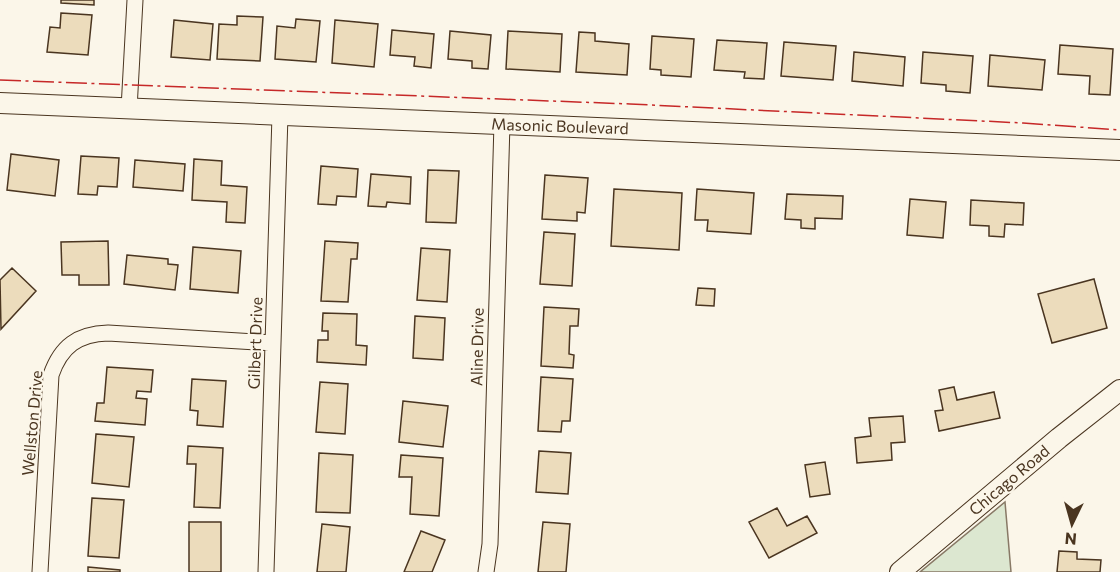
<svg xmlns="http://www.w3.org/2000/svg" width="1120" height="572" font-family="Commissioner,sans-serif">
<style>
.green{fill:#dce7d0;stroke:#887966;stroke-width:1.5}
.building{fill:#ecdcbc;stroke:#4a3520;stroke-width:1.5}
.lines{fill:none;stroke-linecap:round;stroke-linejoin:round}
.minor-casing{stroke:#4a3520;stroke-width:17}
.tertiary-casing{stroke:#4a3520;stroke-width:22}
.minor{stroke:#fbf6e9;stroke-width:15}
.tertiary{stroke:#fbf6e9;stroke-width:20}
.power{stroke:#c62828;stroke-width:1.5;stroke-dasharray:21 4.5 3 4.5;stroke-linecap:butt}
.labels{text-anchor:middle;stroke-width:4.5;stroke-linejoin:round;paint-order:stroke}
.street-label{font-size:16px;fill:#4a3520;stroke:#fbf6e9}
</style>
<rect width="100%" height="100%" fill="#fbf6e9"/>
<!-- green -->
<path class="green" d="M1005,502l6,70h-91z"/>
<!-- building -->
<path class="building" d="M61,0h33v5l-33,-2z
M61,13l31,2 -4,40 -41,-3 3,-25 10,1z
M237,16l26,1 -3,44 -43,-2 2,-35 18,1z
M296,19l24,2 -4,41 -41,-3 2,-33 18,2z
M174,20l39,4 -3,36 -39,-3z
M335,20l43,4 -4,43 -42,-4z
M392,30l42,4 -3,34 -17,-2 1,-9 -25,-2z
M450,31l41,4 -3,34 -16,-1v-7l-24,-2z
M508,31l54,3 -2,38 -54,-3z
M579,32l16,1v8l34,3 -2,31 -51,-3z
M652,36l42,3 -3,38 -30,-2v-5l-11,-1z
M717,40l50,3 -3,36 -20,-1 1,-6 -31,-2z
M784,42l52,4 -3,34 -52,-4z
M1060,45l53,4 -3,46 -21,-1 1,-18 -32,-2z
M854,52l51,5 -2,29 -51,-5z
M923,52l50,4 -3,37 -24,-2v-6l-25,-2z
M990,55l55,5 -3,30 -54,-4z
M11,154l48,6 -4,36 -48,-6z
M81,156l38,2 -2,29 -19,-1 -1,9 -19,-1z
M194,159l28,2 -1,24 26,2 -2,36 -19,-1 1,-20 -35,-2z
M135,160l50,4 -2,27 -50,-4z
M321,166l37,3 -2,28 -19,-1 -1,9 -18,-1z
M428,170l31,1 -3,52 -30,-1z
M371,174l40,3 -1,27 -23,-2 -1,5 -18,-1z
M545,175l43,3 -3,35 -8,-1v9l-35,-2z
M614,189l68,4 -3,57 -68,-4z
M697,189l57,4 -3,41 -44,-3 1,-11h-13z
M787,194l56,2 -1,23 -27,-1v11l-14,-1v-8l-16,-1z
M910,199l36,3 -3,36 -36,-3z
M971,200l53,3 -1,22 -18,-1 -1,13 -15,-1v-10l-19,-1z
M544,232l31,2 -3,52 -32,-2z
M108,241l1,44h-30v-10h-17l-1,-33z
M325,241l33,2 -1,16h-6l-3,43 -27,-1z
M193,247l48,4 -3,42 -48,-4z
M421,248l29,2 -3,52 -30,-2z
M127,255l41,4v5l10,1 -3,25 -51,-6z
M12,268l24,23 -35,38 -1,-49z
M1094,279l13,49 -55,15 -14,-49z
M698,288l17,1 -1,17 -18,-1z
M544,307l35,2 -1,17h-8l-1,28 5,1 -1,13 -32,-2z
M323,313l34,1 -1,31 11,1 -1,19 -49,-3 1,-22h10v-9h-6z
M415,316l30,2 -2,42 -30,-2z
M107,367l46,3 -2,22 -14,-1 -1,7 11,1 -2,26 -50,-4 2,-18h7z
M541,377l32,2 -3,42h-8l-1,11 -23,-1z
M192,379l34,2 -3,46 -26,-2 1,-14 -8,-1z
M320,382l28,2 -3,50 -29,-2z
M954,387l3,13 37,-8 6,26 -61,13 -4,-20 8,-1 -4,-20z
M403,401l45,5 -5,41 -44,-5z
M903,416l2,26 -14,1 1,17 -35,3 -2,-25 16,-2 -2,-18z
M96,434l38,3 -5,50 -37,-4z
M188,446l35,2 -3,60 -26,-1 2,-43h-9z
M539,451l32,2 -3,41 -32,-2z
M319,453l34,2 -3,58 -34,-1z
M401,455l42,3 -4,58 -29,-2 2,-37h-13z
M825,462l5,32 -20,3 -5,-32z
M92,498l32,2 -5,58 -31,-2z
M777,508l10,18 20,-10 10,17 -48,25 -20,-36z
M189,522h32v50h-32z
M543,522l27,2 -4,48h-28z
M322,524l28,3 -4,45h-29z
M421,531l24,9 -13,32h-28z
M1059,551l18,1v7l24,1 -1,12h-43z
M88,567l32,3v2h-32z"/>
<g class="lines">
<!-- minor casing -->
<g class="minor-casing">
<path id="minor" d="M129,109l6,-109
M40,572l11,-197c10,-29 27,-41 57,-42l165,10
M266,572l14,-457
M486,572l4,-28 12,-421"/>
</g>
<!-- tertiary casing -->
<g class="tertiary-casing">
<path id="tertiary" d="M0,103l1120,47
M900,572l159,-134 61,-48"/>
</g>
<!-- minor -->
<use href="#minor" class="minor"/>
<!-- tertiary -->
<use href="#tertiary" class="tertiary"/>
<!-- power -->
<path class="power" d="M0,80l630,24 393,19 97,7"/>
</g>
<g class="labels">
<!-- street labels -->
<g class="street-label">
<text transform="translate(560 126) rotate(2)" y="6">Masonic Boulevard</text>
<text transform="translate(255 343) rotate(-88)" y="6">Gilbert Drive</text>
<text transform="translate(477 347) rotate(-89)" y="6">Aline Drive</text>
<text transform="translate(32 423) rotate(-85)" y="6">Wellston Drive</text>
<text transform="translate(1009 480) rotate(-40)" y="6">Chicago Road</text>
</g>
</g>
<!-- north arrow -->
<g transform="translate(1072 524) rotate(185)" stroke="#fbf6e9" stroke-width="4.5" paint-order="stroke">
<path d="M0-4.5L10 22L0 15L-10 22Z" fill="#4a3520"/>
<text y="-9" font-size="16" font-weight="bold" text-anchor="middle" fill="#4a3520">N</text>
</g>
</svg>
